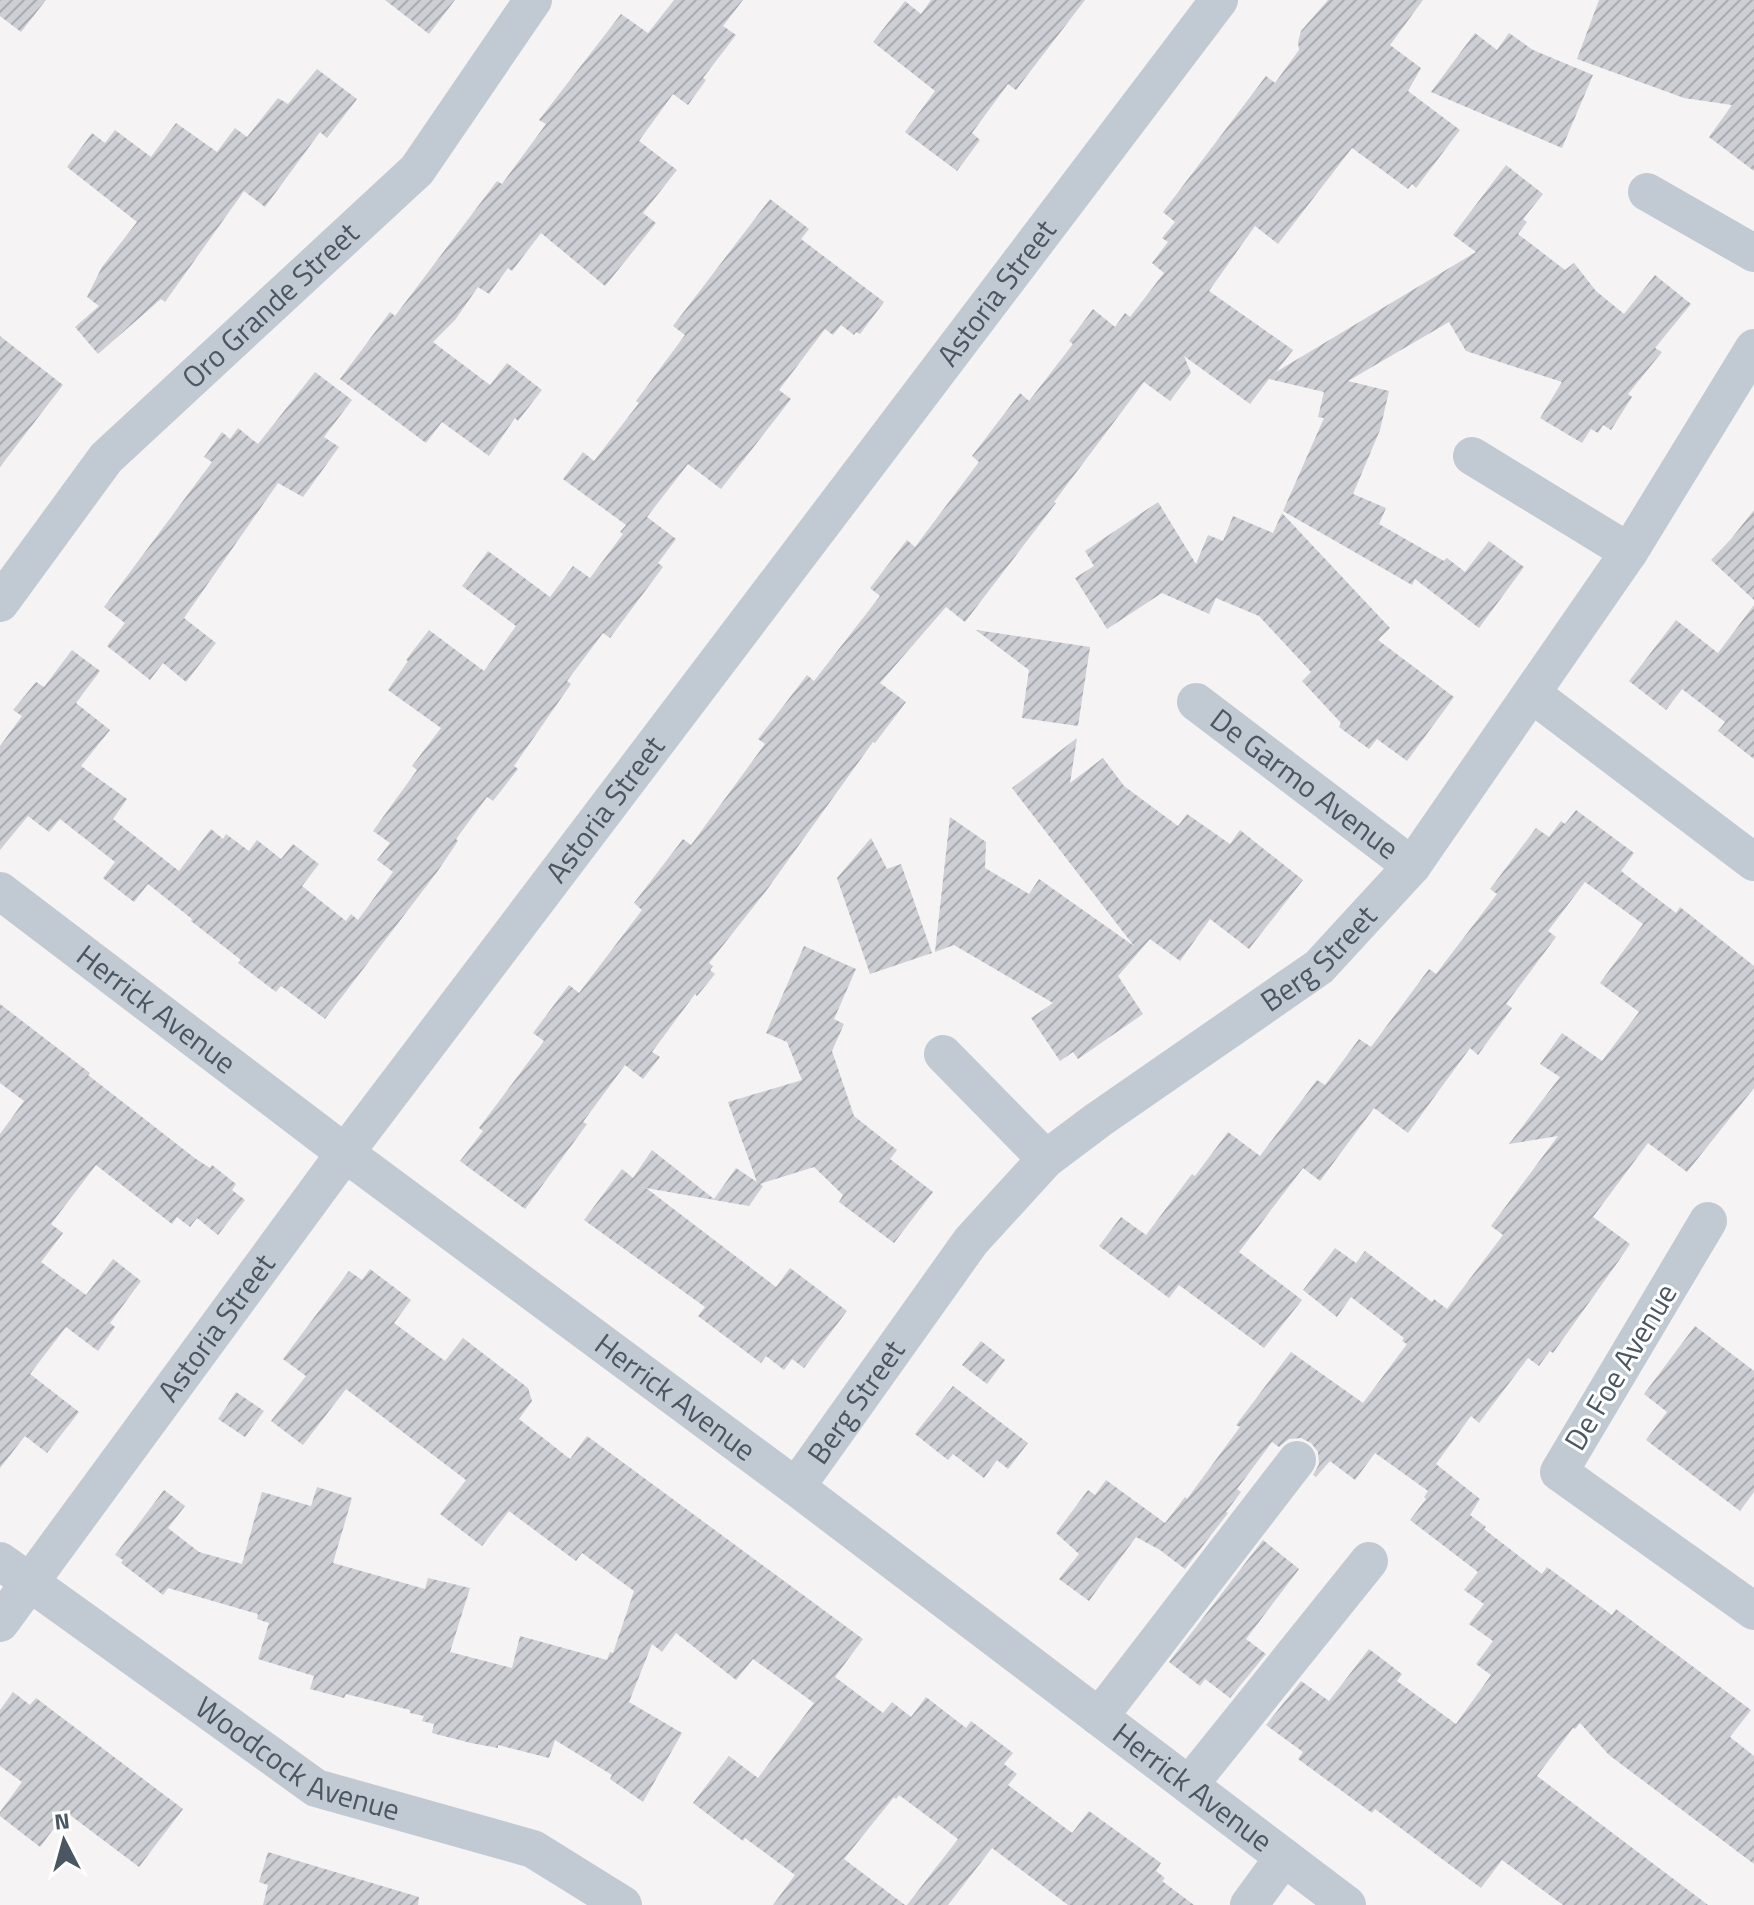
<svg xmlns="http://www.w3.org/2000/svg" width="1754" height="1905" font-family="'Titillium Web',sans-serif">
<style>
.building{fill:url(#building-hatch)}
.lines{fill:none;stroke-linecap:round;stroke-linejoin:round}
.minor{stroke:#c1cad2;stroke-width:38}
.labels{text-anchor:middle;stroke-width:6;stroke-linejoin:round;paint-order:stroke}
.street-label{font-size:30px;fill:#4a5661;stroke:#fff}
</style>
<defs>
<pattern id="building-hatch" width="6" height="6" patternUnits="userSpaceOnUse" patternTransform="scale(2)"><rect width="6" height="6" fill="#cdcfd5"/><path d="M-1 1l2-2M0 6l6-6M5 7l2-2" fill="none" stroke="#a8abb0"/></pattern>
</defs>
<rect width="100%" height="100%" fill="#f5f3f3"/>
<!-- building -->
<path class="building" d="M0,0h46l-25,32 -21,-16z
M385,0h70l-26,34z
M674,0h69l-20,26 13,9 -33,43 3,2 -18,25 -15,-11 -34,47 38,29 -34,43 13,10 -51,63 -64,-53 -29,38 -4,-3 -19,26 -11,-7 -23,33 -22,22 57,43 17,-22 35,27 -24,31 -3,-3 -26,38 -47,-34 -16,21 -86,-64 50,-67 5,4 102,-135 5,3 44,-60 -7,-4 82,-106 27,19z
M931,0h154l-69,90 -8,-6 -36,49 8,7 -23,31 -52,-39 30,-41 -62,-49 32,-41 16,13z
M1328,0h95l-33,45 31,23 -13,23 52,39 -44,58 -4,-4 -4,5 -56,-41 -74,96 -23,-18 -46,65 84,59 -17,22 200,-120 -23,-17 53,-70 37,29 -20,25 4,3 -9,12 47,36 9,-7 22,28 28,23 31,-39 36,29 -36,44 7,4 -34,42 4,3 -21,33 -8,-5 -5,8 -7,-4 -9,14 -42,-25 22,-36 -96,-31 -17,-29 -101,59 41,10 -9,39 -27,64 33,14 -7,16 65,37 3,-3 18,14 24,-31 35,26 -45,61 -64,-49 -3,6 -129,-74 41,-93 -6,-1 6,-25 -55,-13 -19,25 -66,-48 7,17 -21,28 -26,-19 -90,120 2,1 -91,119 -19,-15 -66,76 26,19 -31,41 -2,-1 -107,149 -57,72 4,3 -3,4 5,4 -18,22 -2,-2 -43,58 8,5 -17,22 -18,-14 -42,57 4,2 -62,85 -65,-48 23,-30 -4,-3 65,-87 -11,-8 36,-48 10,8 63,-83 -8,-7 49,-64 8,6 74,-101 -7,-5 49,-64 7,6 66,-85 -10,-8 37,-48 8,7 64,-85 -7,-6 48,-63 9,8 44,-57 -4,-3 24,-32 22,18 10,-14 5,4 34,-44 -12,-10 16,-21 -6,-4 13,-16 -12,-10 103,-136 9,7 24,-33 -1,-8 3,-11z
M1599,0h155v171l-45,-34 23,-32 -48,-7 -107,-39z
M1475,33l22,17 12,-17 24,17 60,25 -31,73 -131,-56z
M317,69l40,30 -30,39 -7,-6 -55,75 -21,-16 -79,111 -4,-3 -63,55 -23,-27 24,-21 -12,-9 15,-30 35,-45 -70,-55 25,-34 13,10 10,-13 36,27 25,-34 41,29 18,-24 12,9 31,-39 10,6z
M770,199l39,30 -8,10 83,63 -24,32 -4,-2 -2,3 -13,-10 -8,10 -8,-6 -46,61 12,9 -70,90 -33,-25 -41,53 29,22 -18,24 5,4 -53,71 -7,-5 -36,48 4,3 -57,82 4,3 -25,32 -6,-4 -31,42 2,2 -21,31 -112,147 -44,-33 -5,6 -38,-29 3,-3 -50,-39 1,-2 -44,-35 -14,18 -31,-24 12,-16 -55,-43 -11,13 -21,-16 -28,34v-104l22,-30 -9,-6 23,-28 8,5 28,-37 28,21 -24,32 34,27 -29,36 46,33 -14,20 66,52 32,-42 12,10 3,-5 23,17 8,-11 24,19 12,-15 26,20 -17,22 44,35 5,-7 7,6 35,-48 -16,-12 13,-17 -17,-12 44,-61 -5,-4 29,-38 -53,-38 20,-29 -2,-1 23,-30 55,41 32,-45 -54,-40 26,-35 62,46 23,-31 17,12 33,-44 -3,-2 6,-7 -63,-46 20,-27 11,9 45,-58 -3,-2 49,-66 -12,-9z
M0,336l63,49 -63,82z
M315,372l37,28 -28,37 15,10 -36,50 -25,-14 -94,135 32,25 -30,39 -23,-19 -13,17 -43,-34 18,-23 -21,-16 108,-145 -8,-5 18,-25 8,7 8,-11 20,16z
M1158,502l38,62 12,-29 15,6 10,-25 40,17 9,-20 108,115 -12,12 76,57 -47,64 -30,-22 -8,10 -30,-22 2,-4 -39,-42 9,-9 -52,-56 -43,-18 -7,16 -47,-21 -55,36 -32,-51 19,-12 -9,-15z
M1754,510v90l-43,-40 20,-21z
M1754,605v154l-36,-28 7,-9 -43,-33 -16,21 -37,-29 47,-61 42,33z
M976,630l114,17 -12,79 -56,-8 7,-48z
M1077,738l-7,45 33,-25 21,28 54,40 9,-12 43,30 10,-14 63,50 -54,69 -39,-30 -30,42 -30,-22 -32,37 25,38 -65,45 -5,-7 -13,9 -29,-43 22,-15 -99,-58 -19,7 15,-135 36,25 -1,26 44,26 10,-15 95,67 -122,-158z
M1576,810l58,43 -13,18 55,42 4,-6 74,59v122l-67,84 -39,-29 -55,74 37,27 -10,15 -67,94 -3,-2 -11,15 -11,-8 -49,65 -8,-7 -35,48 44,35 -10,16 16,12 -2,2 58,45 5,-7 65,48 4,-6 135,101 -21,27 24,19v108l-145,-109 -29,-32 -5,6 -2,-1 -36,48 171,129h-145l-61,-45 -21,28 -106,-79 -3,4 -74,-54 5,-7 -37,-27 35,-44 28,20 40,-52 33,25 -5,7 59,43 35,-49 -15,-11 17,-23 -24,-17 15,-20 -20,-14 14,-18 -68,-52 16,-21 -2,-2 4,-6 -53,-38 -20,27 -25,-19 -14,16 -3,-2 6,-11 -1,-12 -7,-9 -10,-5 -12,1 -10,8 -7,-5 -35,47 4,3 -15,20 2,1 -43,56 -25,-19 -24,-13 -47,64 -30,-22 20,-25 -23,-21 32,-43 7,5 11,-15 59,43 20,-26 2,2 53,-72 -4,-2 55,-73 72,51 44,-59 -5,-3 2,-3 -53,-41 -14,20 -34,-27 32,-42 21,15 9,-12 67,51 2,-3 13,10 56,-74 -12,-9 67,-90 -49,8 51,-67 -20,-13 22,-31 40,28 37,-49 -39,-29 43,-59 -58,-42 -37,49 8,6 -50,67 6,4 -34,47 -8,-7 -62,85 -34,-25 -54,73 -17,-13 -64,84 63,48 -38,48 -85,-63 -10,13 -70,-52 22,-29 25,18 46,-61 3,2 33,-44 32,24 57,-76 8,5 34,-46 12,8 58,-78 7,5 61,-80 -7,-5 46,-61 13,9 12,-16 4,3z
M871,838l16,31 14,-5 31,89 -62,21 -33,-96z
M804,946l52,23 -22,50 10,5 -12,27 22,65 43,34 -7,9 43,33 -39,51 -55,-41 4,-7 -29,-28 -54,17 3,2 -14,20 -103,-18 130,99 14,-19 57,43 -43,57 -12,-9 -8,11 -18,-14 -5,7 -63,-47 7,-9 -121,-87 38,-51 11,9 19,-28 62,49 22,-31 21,14 -29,-80 74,-22 -15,-38 -21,-9z
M0,1004l90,69 -2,2 108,84 14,9 2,-3 24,19 -4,6 13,10 -27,35 -21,-17 -7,9 -13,-10 -5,7 -76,-59 -45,59 12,9 -22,29 45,33 27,-36 28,22 -31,42 5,4 -17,24 -32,-24 -36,47 49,38 -32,41 -22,-17 -25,32v-334l24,-33 -24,-18z
M370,1269l41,31 -17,23 51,38 18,-23 65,50 4,13 -13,18 51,40 17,-23 276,203 -28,38 48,36 9,-11 19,15 15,-20 40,31 5,-7 42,32 -9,11 13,10 -9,11 64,48 17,-22 72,52 -5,8 9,7 -3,3 32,24h-126l-76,-57 -44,57h-41l51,-66 -59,-44 -3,4 -2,-2 -50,62 61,46h-132l22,-30 -50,-37 -2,3 -50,-38 36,-47 29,22 56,-75 -61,-44 -17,21 -60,-47 -14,19 -10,-8 -23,58 53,31 -39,69 -33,-23 2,-4 -57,-35 -6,18 -51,-13v3l-27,-5 -39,-10 2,-9 -12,-3 2,-5 -14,-3v-3l-64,-16 -2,4 -34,-9 4,-13 -56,-17 11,-36 -12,-4 1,-5 -90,-26 -5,7 -42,-32 2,-3 -8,-5 49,-65 21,16 -17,22 31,24 43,12 20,-72 49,14 6,-19 35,11 -19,65 92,26 3,-11 42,10 -20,64 62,16 8,-32 87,24 3,-8 3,1 21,-62 -52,-38 -6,8 -67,-50 -27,35 -42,-32 26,-34 -120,-91 -43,56 -32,-24 35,-45 -23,-17 66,-88 13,9z
M1695,1326l59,45v121l-14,19 -94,-71 21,-28 -23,-18z
M981,1341l24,19 -18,24 -25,-19z
M953,1386l75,57 -20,26 -11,-9 -13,18 -31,-24 -5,6 -33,-26z
M236,1392l28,19 -19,26 -27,-18z
M1263,1540l36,29 -53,70 20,15 -36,44 -25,-19 -5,7 -31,-24z
M13,1692l17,13 6,-7 147,111 -44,58 -73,-55 -26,35 -40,-31v-4l22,-30 -22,-16v-56z
M268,1852l151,45 -1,8h-155l5,-20 -9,-3z"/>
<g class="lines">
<!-- minor -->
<g class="minor">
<path d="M1647,192l107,61"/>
<path d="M1472,456l157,96"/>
<path id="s1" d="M0,603l106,-145 311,-288 116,-170"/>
<path d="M1532,694l222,168"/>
<path id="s2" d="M1196,702l216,164"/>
<path id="s3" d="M0,891l345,262 451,334 551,418"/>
<path d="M943,1054l103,105"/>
<path d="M1708,1221l-149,251 195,139"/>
<path id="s4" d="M796,1487l175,-246 75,-82 52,-39 221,-153 93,-101 217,-314 125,-204"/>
<path id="s5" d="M0,1561l316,227 217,61 90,56"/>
<path id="s6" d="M0,1623l345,-470 874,-1153"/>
<path d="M1099,1717l198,-257"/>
<path d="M1189,1785l180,-224"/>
<path d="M1249,1905l35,-48"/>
</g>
</g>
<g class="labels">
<!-- street labels -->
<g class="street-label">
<text dy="10" stroke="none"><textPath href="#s6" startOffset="1662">Astoria Street</textPath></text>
<text dy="10" stroke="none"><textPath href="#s1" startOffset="404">Oro Grande Street</textPath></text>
<text dy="10" stroke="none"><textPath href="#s2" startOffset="136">De Garmo Avenue</textPath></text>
<text dy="10" stroke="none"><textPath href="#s6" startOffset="1014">Astoria Street</textPath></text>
<text dy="10" stroke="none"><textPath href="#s4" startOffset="752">Berg Street</textPath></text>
<text dy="10" stroke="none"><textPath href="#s3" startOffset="196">Herrick Avenue</textPath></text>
<text dy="10" stroke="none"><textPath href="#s6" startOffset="366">Astoria Street</textPath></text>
<text transform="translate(1621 1367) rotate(-59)" y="10">De Foe Avenue</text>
<text dy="10" stroke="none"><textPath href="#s3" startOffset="844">Herrick Avenue</textPath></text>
<text dy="10" stroke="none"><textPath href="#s4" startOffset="104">Berg Street</textPath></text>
<text dy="10" stroke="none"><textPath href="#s5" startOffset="360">Woodcock Avenue</textPath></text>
<text dy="10" stroke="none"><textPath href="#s3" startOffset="1492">Herrick Avenue</textPath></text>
</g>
</g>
<!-- north arrow -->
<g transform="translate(64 1841) rotate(354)" stroke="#ffffff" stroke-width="6" paint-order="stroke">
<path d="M0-6L14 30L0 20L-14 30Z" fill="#4a5661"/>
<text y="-12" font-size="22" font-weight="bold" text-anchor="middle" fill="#4a5661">N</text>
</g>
</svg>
